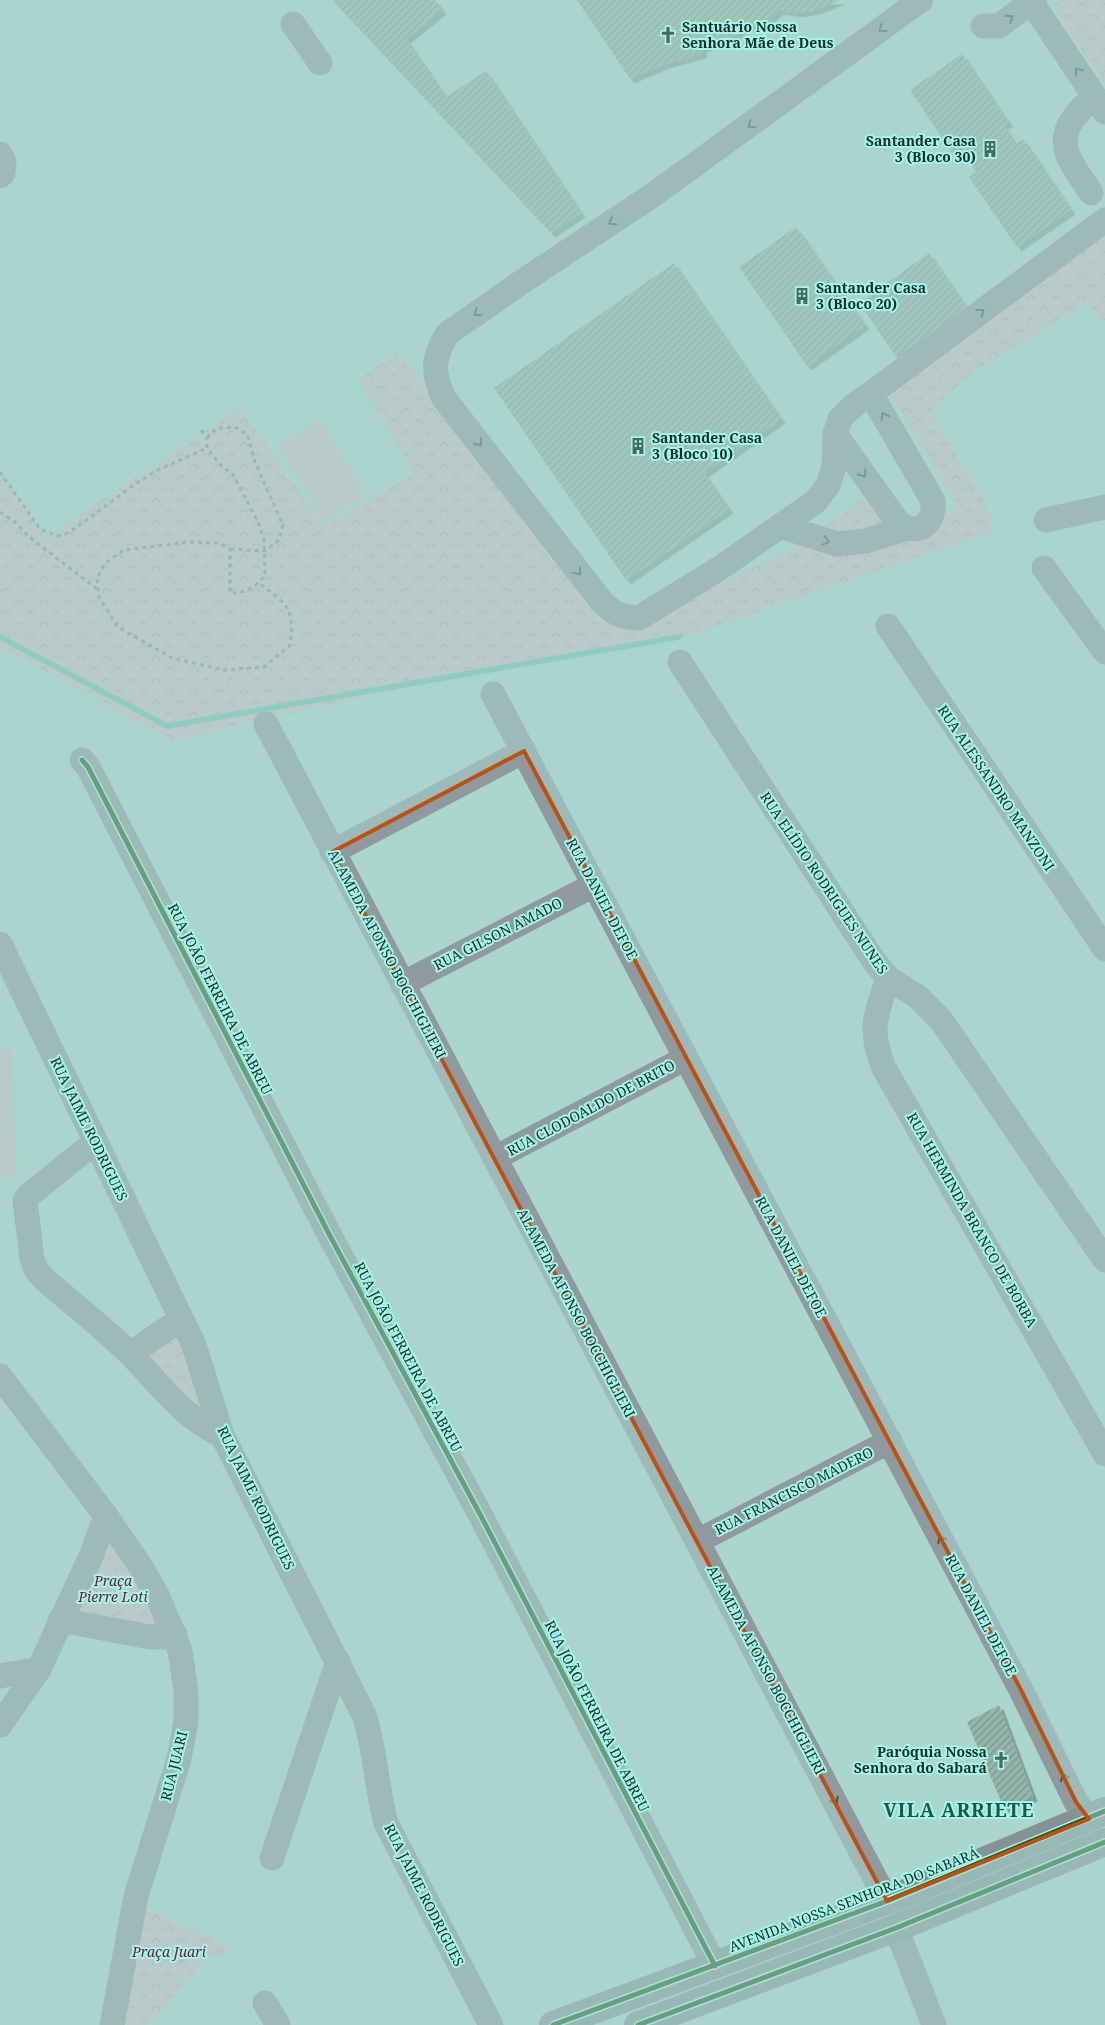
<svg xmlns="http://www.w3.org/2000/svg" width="1105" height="2025" font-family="'Noto Serif',serif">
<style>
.grass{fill:#cdbec2}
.park{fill:url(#park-crowns)}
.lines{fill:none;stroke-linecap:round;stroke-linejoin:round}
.stream{stroke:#6dbeb1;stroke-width:5.5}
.building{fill:url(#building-hatch);filter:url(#shadow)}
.path{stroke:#869395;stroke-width:3;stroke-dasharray:4 4;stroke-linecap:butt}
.minor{stroke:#909a9e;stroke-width:25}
.major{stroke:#859397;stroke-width:28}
.cycleway-casing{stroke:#a6f5e8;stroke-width:8}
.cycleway{stroke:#1b5e20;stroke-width:5}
.oneway{stroke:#3c5453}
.marked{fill:none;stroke:#bc5112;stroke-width:4;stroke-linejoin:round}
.labels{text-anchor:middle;stroke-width:4;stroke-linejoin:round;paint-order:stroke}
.poi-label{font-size:14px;font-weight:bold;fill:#0e2f2b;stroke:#a6f5e8;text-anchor:start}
.street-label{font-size:14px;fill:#0e2f2b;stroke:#a6f5e8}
.park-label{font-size:14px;font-style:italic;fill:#6e1738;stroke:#a6f5e8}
.district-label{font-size:19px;font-weight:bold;letter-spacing:1px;fill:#19574f;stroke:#a6f5e8}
</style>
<defs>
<pattern id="park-crowns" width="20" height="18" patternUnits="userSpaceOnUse" patternTransform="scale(1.25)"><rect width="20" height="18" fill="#cdbec2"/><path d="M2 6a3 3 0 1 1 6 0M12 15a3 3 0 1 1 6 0" fill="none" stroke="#afa4a7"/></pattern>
<pattern id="building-hatch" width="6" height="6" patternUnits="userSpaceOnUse" patternTransform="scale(1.25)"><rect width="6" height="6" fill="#96b6ac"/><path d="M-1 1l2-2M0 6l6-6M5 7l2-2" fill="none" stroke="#79948c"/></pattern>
<filter id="shadow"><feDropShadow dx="4.5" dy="4.5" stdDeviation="0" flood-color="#0004"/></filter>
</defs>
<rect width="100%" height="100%" fill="#aad6ce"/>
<!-- grass -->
<path class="grass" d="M320,419l46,77 -42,26 -47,-77z
M0,1048h12l5,129h-17z"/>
<!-- park -->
<path class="park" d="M1055,0h50v84l-44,-63z
M1105,229v94l-19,-20 -115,71 -41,37 57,95 7,25 -313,107 -250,44 -260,58 -171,-93v-175l45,65 195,-129 83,118 91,-52 -56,-95 40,-27 202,270 40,1 168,-83 58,-45 48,42 45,-30 -71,-117z
M176,1332l31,85 -64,-63z
M107,1531l57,99 -50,-14 -46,-1z
M144,1909l70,29 17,15 -25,5 -47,56 -12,11h-22z"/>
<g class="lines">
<!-- stream -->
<path class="stream" d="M0,637l167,89 512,-89"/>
</g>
<!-- building -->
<path class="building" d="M337,0h98l7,10 -36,29 40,58 40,-26 95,142 -30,20 -217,-231z
M577,0h263l-21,9 -20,4 -20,-3 -11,10 -25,9 -15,12 -26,7v6l-37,10 -35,15z
M962,54l47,69 -6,2 13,19 7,-5 48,71 -54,37 -48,-70 7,-5 -12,-18 -8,5 -46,-69z
M796,227l69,98 -58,41 -68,-99z
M929,253l38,55 -71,49 -37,-54z
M674,263l107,156 -77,54 25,36 -103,71 -132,-192z
M999,1705l34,92 -29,11 -37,-86z"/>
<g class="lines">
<!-- path -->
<path class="path" d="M201,430l6,8v10l15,19 10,6 25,47 7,19 1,36c-9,12 -20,19 -35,18v-44l-11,-6 -30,-1 -65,8 -19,13 -8,15 2,19 19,30 54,31 52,12 40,-3 26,-22c5,-38 -3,-40 -31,-62
M207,438l10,-10 18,-1 12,7 8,28 28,63 -4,15 -14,11 -35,-2
M0,472l40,57 17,7 7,-1 12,-7 59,-44 23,-14 49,-22
M0,512l16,11 12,13 69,53"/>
<!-- minor -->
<path class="minor" d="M1032,3l73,109
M293,24l27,39
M983,26h16l35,-26
M0,154l4,7 -1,12 -3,3
M1091,193c-15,-24 -38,-46 -18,-74 5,-8 14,-16 21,-23
M873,392l-19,13 -14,14 -5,15 -1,33 -6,18 -12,16 -96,67 -81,50c-16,0 -26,-5 -37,-16l-159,-205c-11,-26 -10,-39 4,-63l82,-57 124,-82 268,-195
M835,434l62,87c20,17 38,4 36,-20l-58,-100 -2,-9 232,-172
M1046,520l59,-13
M780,526l57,18 29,-3 41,-13
M1044,568l61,84
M888,626l217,323
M680,662l194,299 14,17 30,19 23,23 164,240
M493,694l528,996 55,112 13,17
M266,724l621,1177
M82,760l6,7 241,467 153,284 233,448
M332,852l192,-101
M0,944l194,401 28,90 142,280c12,35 12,73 22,108l105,202
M888,978c-12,37 -20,52 -4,90l221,386
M402,984l192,-99
M95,1142l-66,53 -4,6 7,58 5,12 8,9c28,24 59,48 86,75 29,29 53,64 91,80
M495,1158l191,-100
M130,1354l51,-35
M0,1376l106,140 35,51 17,30 22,54 6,41v30l-7,37 -43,137 -24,129
M698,1541l192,-100
M60,1620l90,17h14l11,-3
M0,1676l39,-7
M0,1725l39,-56 52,-113 15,-40
M272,1858l66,-197
M896,1928l38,97
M265,2003l13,22"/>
<!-- major -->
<path class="major" d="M553,2025l334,-124 218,-90
M638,2025l258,-97 209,-86"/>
<!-- cycleway casing -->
<g class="cycleway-casing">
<path id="cycleway" d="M82,760l6,7 241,467 153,284 233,448
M553,2025l334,-124 218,-90
M638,2025l258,-97 209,-86"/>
</g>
<!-- cycleway -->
<use href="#cycleway" class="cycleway"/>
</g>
<!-- one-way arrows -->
<defs><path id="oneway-chevron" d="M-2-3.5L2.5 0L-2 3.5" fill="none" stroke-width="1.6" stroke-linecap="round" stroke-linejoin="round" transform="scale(1.25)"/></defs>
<g class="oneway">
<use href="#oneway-chevron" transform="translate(1010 18) rotate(-35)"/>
<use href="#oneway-chevron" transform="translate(882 29) rotate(144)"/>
<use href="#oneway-chevron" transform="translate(1078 71) rotate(-124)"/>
<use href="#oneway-chevron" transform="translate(751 125) rotate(144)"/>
<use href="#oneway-chevron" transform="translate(612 222) rotate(147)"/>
<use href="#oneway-chevron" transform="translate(981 312) rotate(-37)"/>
<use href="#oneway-chevron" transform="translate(477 313) rotate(145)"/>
<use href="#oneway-chevron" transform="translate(884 416) rotate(-120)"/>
<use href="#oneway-chevron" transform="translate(479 443) rotate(52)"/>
<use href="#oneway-chevron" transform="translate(863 474) rotate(55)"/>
<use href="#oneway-chevron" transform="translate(826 541) rotate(15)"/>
<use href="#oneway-chevron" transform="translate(578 572) rotate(52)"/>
<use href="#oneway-chevron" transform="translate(941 1539) rotate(-118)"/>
<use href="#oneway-chevron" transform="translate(1064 1777) rotate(-115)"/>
<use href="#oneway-chevron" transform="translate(835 1801) rotate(63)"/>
</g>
<!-- marked area -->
<path d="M0 0H1105V2025H0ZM524,751l497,939 55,112 13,17 -202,82 -555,-1049z" fill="#aad6ce" fill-opacity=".55" fill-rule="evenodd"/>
<path class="marked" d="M524,751l497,939 55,112 13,17 -202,82 -555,-1049z"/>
<!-- icons -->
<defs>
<g id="church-bare" transform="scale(1.35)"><path d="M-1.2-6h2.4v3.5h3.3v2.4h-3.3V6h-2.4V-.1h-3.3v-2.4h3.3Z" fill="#456964" stroke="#a6f5e8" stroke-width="2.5" paint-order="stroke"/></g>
<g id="building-bare" transform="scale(1.35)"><path d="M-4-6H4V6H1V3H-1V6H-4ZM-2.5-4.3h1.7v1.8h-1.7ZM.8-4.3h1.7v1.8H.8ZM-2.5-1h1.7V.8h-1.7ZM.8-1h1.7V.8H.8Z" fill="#456964" stroke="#a6f5e8" stroke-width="2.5" paint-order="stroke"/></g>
</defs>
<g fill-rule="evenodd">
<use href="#church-bare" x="668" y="35"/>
<use href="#building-bare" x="990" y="149"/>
<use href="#building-bare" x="802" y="296"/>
<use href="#building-bare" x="638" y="446"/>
<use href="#church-bare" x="1001" y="1760"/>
</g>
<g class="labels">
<!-- poi labels -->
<g class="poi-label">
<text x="682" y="32">Santuário Nossa<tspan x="682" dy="16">Senhora Mãe de Deus</tspan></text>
<text x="976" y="146" text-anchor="end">Santander Casa<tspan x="976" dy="16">3 (Bloco 30)</tspan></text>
<text x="816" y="293">Santander Casa<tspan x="816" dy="16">3 (Bloco 20)</tspan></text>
<text x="652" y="443">Santander Casa<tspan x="652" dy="16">3 (Bloco 10)</tspan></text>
<text x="987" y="1757" text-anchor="end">Paróquia Nossa<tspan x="987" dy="16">Senhora do Sabará</tspan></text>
</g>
<!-- street labels -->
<g class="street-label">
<text transform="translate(996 788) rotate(56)" y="5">RUA ALESSANDRO MANZONI</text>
<text transform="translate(824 883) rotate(56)" y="5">RUA ELÍDIO RODRIGUES NUNES</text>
<text transform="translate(602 899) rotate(62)" y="5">RUA DANIEL DEFOE</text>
<text transform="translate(498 934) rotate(-27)" y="5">RUA GILSON AMADO</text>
<text transform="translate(387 954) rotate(62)" y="5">ALAMEDA AFONSO BOCCHIGLIERI</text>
<text transform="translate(220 999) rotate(63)" y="5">RUA JOÃO FERREIRA DE ABREU</text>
<text transform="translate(591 1108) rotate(-28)" y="5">RUA CLODOALDO DE BRITO</text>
<text transform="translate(89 1129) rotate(64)" y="5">RUA JAIME RODRIGUES</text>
<text transform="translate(972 1220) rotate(60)" y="5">RUA HERMINDA BRANCO DE BORBA</text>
<text transform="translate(791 1257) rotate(62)" y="5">RUA DANIEL DEFOE</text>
<text transform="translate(576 1313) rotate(62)" y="5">ALAMEDA AFONSO BOCCHIGLIERI</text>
<text transform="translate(408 1357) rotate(62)" y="5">RUA JOÃO FERREIRA DE ABREU</text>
<text transform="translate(794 1491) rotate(-27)" y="5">RUA FRANCISCO MADERO</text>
<text transform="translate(256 1498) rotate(64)" y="5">RUA JAIME RODRIGUES</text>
<text transform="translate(981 1615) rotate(62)" y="5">RUA DANIEL DEFOE</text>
<text transform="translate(766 1670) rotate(62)" y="5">ALAMEDA AFONSO BOCCHIGLIERI</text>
<text transform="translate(597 1716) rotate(63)" y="5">RUA JOÃO FERREIRA DE ABREU</text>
<text transform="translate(174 1766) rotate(-76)" y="5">RUA JUARI</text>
<text transform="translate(424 1895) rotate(63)" y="5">RUA JAIME RODRIGUES</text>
<text transform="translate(854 1900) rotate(-21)" y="5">AVENIDA NOSSA SENHORA DO SABARÁ</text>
</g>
<!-- park labels -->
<g class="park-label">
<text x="113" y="1586">Praça<tspan x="113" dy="16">Pierre Loti</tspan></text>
<text x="169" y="1957">Praça Juari</text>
</g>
<!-- district labels -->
<g class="district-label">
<text x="959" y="1817">VILA ARRIETE</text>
</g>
</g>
</svg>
